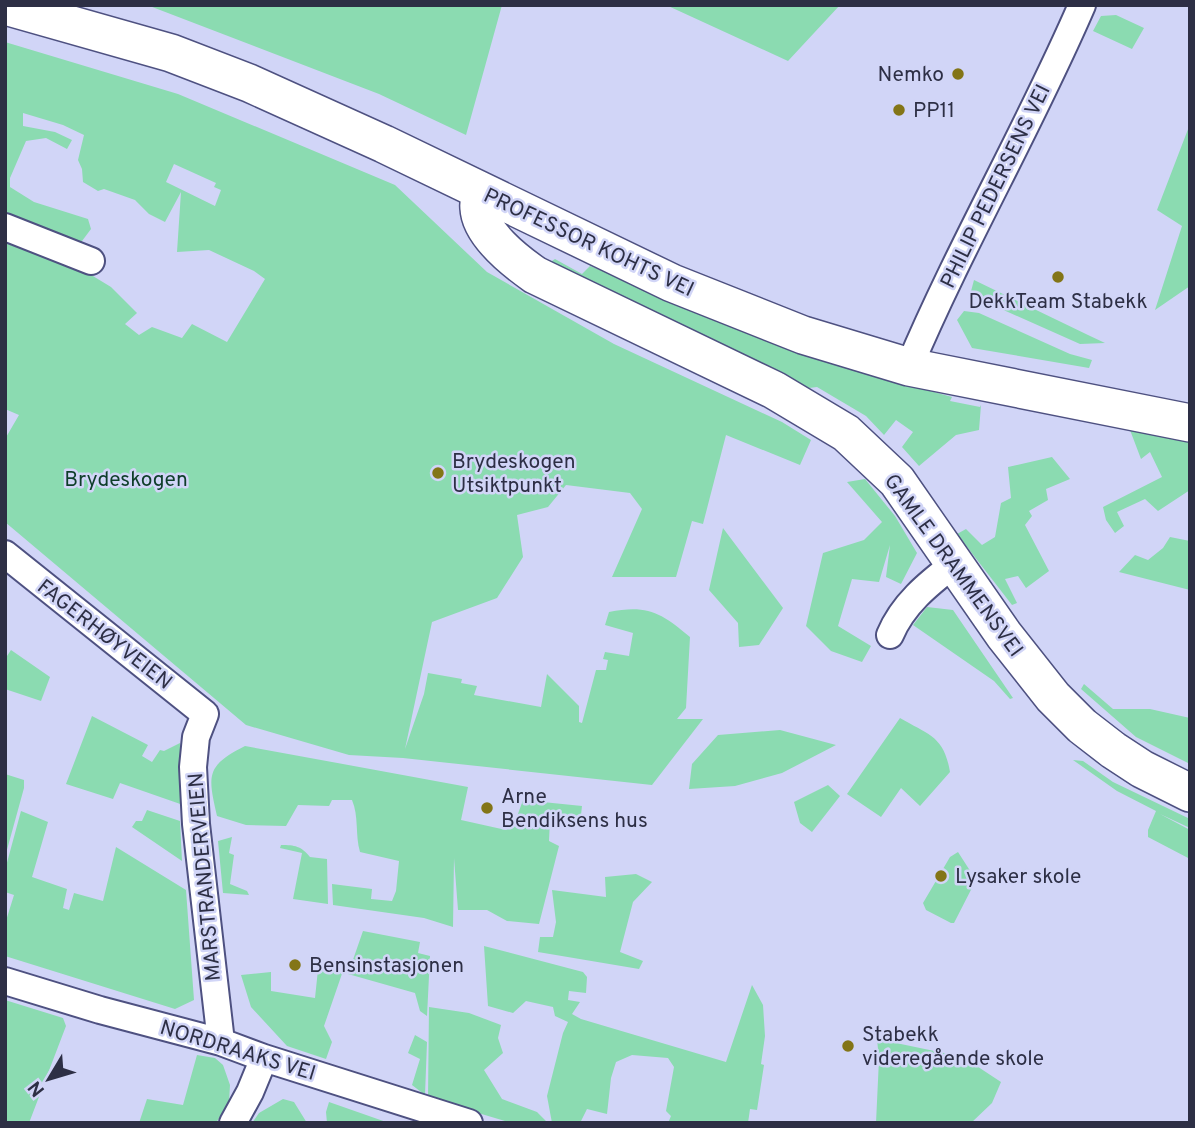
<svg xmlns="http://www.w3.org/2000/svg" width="1195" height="1128" font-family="Overpass,sans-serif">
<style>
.green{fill:#8bdbb1;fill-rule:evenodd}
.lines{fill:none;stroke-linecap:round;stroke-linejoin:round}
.minor-casing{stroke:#4e5181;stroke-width:30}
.secondary-casing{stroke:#4e5181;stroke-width:40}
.minor{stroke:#fff;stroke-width:26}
.secondary{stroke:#fff;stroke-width:37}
.poi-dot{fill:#837517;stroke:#d1d5f7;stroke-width:2.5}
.labels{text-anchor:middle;stroke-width:5;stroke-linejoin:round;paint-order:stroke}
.poi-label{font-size:21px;fill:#2d2f45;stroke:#d1d5f7;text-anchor:start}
.street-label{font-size:21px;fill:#2d2f45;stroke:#d1d5f7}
.park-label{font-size:21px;fill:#0e3e29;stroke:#d1d5f7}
</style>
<rect width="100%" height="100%" fill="#d1d5f7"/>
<!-- green -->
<path class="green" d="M147,5h355l-36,130 -87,-41z
M666,5h174l-52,56z
M1116,15l28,13 -12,21 -39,-18 8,-15z
M5,42l173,52 217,91 92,87 127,72 168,78 29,18 -11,25 -74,-30 -23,89 -11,-3 -16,56h-64l30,-68 -12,-16 -64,-8 -18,22 -31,8 6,42 -26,41 -65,24 -27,127 19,-55 4,-21 34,6 -1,4 16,3 -3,9 67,12 6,-33 32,32v16l3,1 14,-53h10l2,-10 -5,-1 2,-7 24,4 4,-23 -28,-8 4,-13c38,-8 53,1 81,25l-4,71 -9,11h26l-51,66 -249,-27 -54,-3 -103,-30 -241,-203v-83l14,-24 -14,-6v-166l78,27 28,17 26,26 -12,11 14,11 13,-8 30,11 10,-14 35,18 38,-63 -11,-8 -45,-21 -32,2 4,-60 -16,30 -16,-8 -14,-14 -31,-11 -6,2 -15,-9 -1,-13 -4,-9 6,-25 -21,-10 -40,-12v13l32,6 17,8 -5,9 -21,-11 -20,3 -16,37v9l24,15 54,17 3,10 -15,20 -71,-28zM174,164l42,19 -2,4 7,3 -6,16 -49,-24z
M1190,124v162l-35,24 27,-84 -25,-16z
M555,259l27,15 8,-8 268,105 94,26 -2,4 30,6 1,-2 -2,25 -23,5 -37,31 -17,-19 11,-15 -17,-12 -12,15 -18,-19 -49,-29 -8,1 -260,-125z
M974,280l114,55 17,8 -25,1 -110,-49z
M964,311l15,2 91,41 22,6 -3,8 -117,-20 -15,-28z
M1130,430l60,11v49l-32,21 -13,-12 -28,13 7,14 -9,7 -9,-13 -3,-13 59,-30 -12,-25 -9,7z
M1052,457l18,22 -24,10 2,11 -19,11 3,5 -7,9 24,46 -23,17 -8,-12 -13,3 12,24 -5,2 -55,-71 9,-5 16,16 13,-8 6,-34 10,-5 -3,-31z
M865,479l30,37 22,37 -16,31 -15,-7 4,-32 -11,37 -27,-3 -14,47 33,20 -9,16 -31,-11 -25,-25 17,-73 41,-13 18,-18 -35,-40z
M723,528l60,80 -24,37 -20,2 -1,-24 -29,-33z
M1170,537l20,4v49l-71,-18 16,-17 13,5 15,-12z
M927,607l26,3 60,88 -3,1 -16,-18 -81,-56z
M11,650l39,27 -9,24 -36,-12v-30z
M1084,684l29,25h37l40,9v46l-54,-27 -55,-48z
M92,716l56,29 -6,11 10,6 8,-12 4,1 16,-8 6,63 -66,-23 -7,16 -47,-15z
M900,718c29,17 44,18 50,54l-30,34 -19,-18 -20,29 -34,-23z
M780,730l56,15 -54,28 -47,13 -46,3 3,-25 26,-29z
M245,746l223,41 -7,33 45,10 9,-8 8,-22 59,6 -1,9 -31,4 -1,22 10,5 -20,78 -32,-3 -20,-11h-29l-4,-52 -1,69 -29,-9 -91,-13 -1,-21 40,5 -1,10 21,2 4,-10 3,-30 -39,-9c-5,-17 -1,-36 -8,-52h-20l-3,6 -31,-1 -12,21 -40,-1 -29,-9c-9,-40 -12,-50 28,-70z
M1073,760l10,1 30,21 77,37v9l-30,-14 30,16v29l-42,-22v-7l8,-19 -39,-20z
M5,774l19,6v8l-19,69z
M828,785l12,11 -28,36 -12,-9 -6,-21z
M147,810l33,11 2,40 -50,-34 4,-6h6z
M21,811l27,11 -16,55 35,12 -4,19 6,2 5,-17 29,8 13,-54 70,43 8,110 -19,9 -170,-53v-32l9,-29 -9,-3v-22z
M232,837l-3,16 5,2 -4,29 17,7 2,4 -26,-2 -5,-52z
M281,845c14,0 20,1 29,12l17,2 1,45 -35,-5 9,-46 -22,-5z
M958,852l18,28 -22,43h-3l-25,-13 -3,-7 27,-46z
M636,874l16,8 -19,20 -13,50 23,9 -4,8 -101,-17 2,-15h13l3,-15 -4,-32 54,7 -1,-20z
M363,931l57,11 -2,11 12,3 -3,60 -7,-5 -5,-18 -67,-19z
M484,946l99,26 4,5 -1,16 -17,-2 -1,9 12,2 -8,12 9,5 145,43 26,-77 11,20 2,31 -4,28 3,1 -7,45 -7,-1 -2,14h-80l3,-7 -5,-5 8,-44 -6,-9 -36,-3 -16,7 -5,16 -4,36 -20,-5 -7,14h-28l-5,-27 16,-63 5,-11 -13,-6 -2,-9 -27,-6 -13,12 -25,-7z
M319,960l26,5 -21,61 8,16 -6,17 -39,-13 -36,-39 -10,-32 30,-3v19l44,7z
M5,1000l58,18 3,8 -37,97h-24z
M429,1007l40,6 32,12 -3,13 5,15 -19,17 18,29 35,13 11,11h-36l-84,-25z
M415,1035l12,7 -2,53 -13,-10 8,-26 -12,-6z
M877,1039l86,18 38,25 -9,21 -21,20h-95l3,-64z
M197,1055l18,3 8,7 7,20 -1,17 -13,21h-77l8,-24 36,6z
M283,1099l11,3 13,21h-55l7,-10z
M329,1102l60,21h-62l-1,-11z"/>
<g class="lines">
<!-- minor casing -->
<g class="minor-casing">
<path id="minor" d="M5,227l86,34
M909,367c52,-123 120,-239 173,-362
M5,554l200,160 -9,23 -3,30 3,57 25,218
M890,635c13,-31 38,-51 64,-71
M5,981l95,29 121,32 43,16 205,65
M233,1123l17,-31 14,-34"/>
</g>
<!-- secondary casing -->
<g class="secondary-casing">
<path id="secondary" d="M5,6l166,47 78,30 135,61 288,139 131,52 106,32 281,56
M481,191c-1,5 -3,12 -2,17 1,26 36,53 56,67l239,115 72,43 51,48 107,154 49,62 29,29 31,24 29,19 48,24"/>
</g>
<!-- minor -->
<use href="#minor" class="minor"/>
<!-- secondary -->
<use href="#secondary" class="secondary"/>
</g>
<!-- markers -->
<g class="poi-dot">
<circle cx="958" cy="74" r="7"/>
<circle cx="899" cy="110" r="7"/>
<circle cx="1058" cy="277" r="7"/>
<circle cx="438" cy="473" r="7"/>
<circle cx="487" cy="808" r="7"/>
<circle cx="941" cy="876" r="7"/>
<circle cx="295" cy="965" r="7"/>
<circle cx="848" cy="1046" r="7"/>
</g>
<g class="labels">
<!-- poi labels -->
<g class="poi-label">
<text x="944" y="81" text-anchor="end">Nemko</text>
<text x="913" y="117">PP11</text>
<text x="1058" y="308" text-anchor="middle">DekkTeam Stabekk</text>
<text x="452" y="468">Brydeskogen<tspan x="452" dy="24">Utsiktpunkt</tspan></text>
<text x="501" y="803">Arne<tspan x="501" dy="24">Bendiksens hus</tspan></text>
<text x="955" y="883">Lysaker skole</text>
<text x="309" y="972">Bensinstasjonen</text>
<text x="862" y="1041">Stabekk<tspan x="862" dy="24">videregående skole</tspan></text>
</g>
<!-- street labels -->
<g class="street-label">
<text transform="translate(995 186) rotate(-64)" y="7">PHILIP PEDERSENS VEI</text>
<text transform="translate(589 242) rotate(25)" y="7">PROFESSOR KOHTS VEI</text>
<text transform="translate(954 565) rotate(54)" y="7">GAMLE DRAMMENSVEI</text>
<text transform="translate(105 634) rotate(38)" y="7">FAGERHØYVEIEN</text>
<text transform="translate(204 877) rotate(-95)" y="7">MARSTRANDERVEIEN</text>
<text transform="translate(238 1050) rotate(17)" y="7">NORDRAAKS VEI</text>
</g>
<!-- park labels -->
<g class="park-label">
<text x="126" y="486">Brydeskogen</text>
</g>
</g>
<!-- border -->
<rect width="1195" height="1128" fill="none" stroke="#2d2f45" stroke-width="14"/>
<!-- north arrow -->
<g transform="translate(49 1079) rotate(232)" stroke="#d1d5f7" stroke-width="5" paint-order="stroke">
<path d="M0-5L12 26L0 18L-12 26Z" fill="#2d2f45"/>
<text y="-10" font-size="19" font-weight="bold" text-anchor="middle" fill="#2d2f45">N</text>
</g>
</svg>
